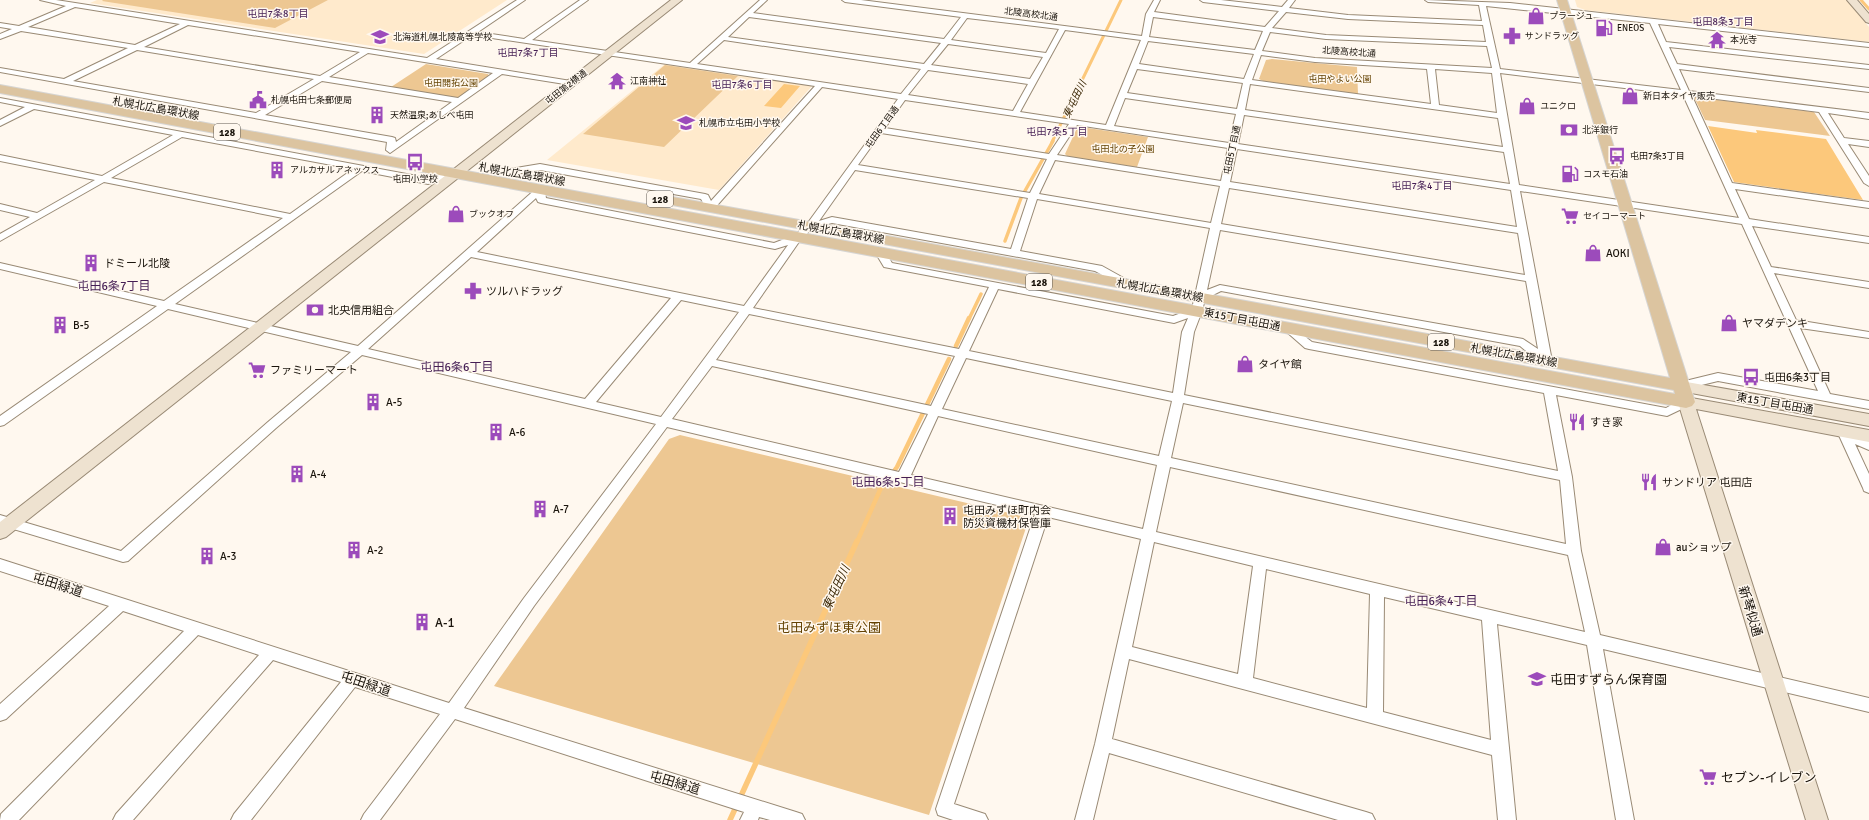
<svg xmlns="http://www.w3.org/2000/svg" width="1869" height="820" font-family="Signika,'Noto Sans JP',sans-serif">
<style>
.built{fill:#ffeacc}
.green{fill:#edc792}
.water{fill:#fcc87b}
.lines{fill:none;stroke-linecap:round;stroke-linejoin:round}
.stream-far3{stroke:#fcc87b;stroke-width:3}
.stream-far2{stroke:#fcc87b;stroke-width:3.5}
.stream-far1{stroke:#fcc87b;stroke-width:4.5}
.stream{stroke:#fcc87b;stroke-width:5.5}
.street-casing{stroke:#998a75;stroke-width:2}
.secondary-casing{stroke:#998a75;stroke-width:2}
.primary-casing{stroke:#d6d5d3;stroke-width:2}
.street{fill:#fff;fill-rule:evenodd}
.secondary{fill:#eee2d0;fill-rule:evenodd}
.primary{fill:#dcc4a0;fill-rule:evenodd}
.labels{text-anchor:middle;stroke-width:3;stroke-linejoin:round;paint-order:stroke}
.far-street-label{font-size:9px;fill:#1b150d;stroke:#fff8ef}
.far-poi-label{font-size:9px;fill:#1b150d;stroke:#fff8ef;text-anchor:start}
.far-park-label{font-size:9px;fill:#644202;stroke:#fff8ef}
.far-neighbourhood-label{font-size:10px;fill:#451e54;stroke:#fff8ef}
.far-water-label{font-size:10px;font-style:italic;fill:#3a2603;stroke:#fff8ef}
.shield{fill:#fff8ef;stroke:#5f5951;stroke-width:1}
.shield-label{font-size:10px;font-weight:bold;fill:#1b150d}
.street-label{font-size:11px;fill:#1b150d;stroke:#fff8ef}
.poi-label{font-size:11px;fill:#1b150d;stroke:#fff8ef;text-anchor:start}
.neighbourhood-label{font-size:12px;fill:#451e54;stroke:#fff8ef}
.water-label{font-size:12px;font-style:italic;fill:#3a2603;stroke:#fff8ef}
.near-street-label{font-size:13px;fill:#1b150d;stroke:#fff8ef}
.near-poi-label{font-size:13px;fill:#1b150d;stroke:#fff8ef;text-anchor:start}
.near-park-label{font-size:13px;fill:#644202;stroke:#fff8ef}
</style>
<rect width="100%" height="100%" fill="#fff8ef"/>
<!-- built -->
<path class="built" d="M97,0h410l-83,54 -334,-51z
M1575,0h272l22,27v15l-284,-32 -8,-3z
M665,64l147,22 -93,104 -172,-30z"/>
<!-- green -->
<path class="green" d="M103,0h225l-53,28 -173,-27z
M1272,59l85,8 1,27 -95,-13 -4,-2 7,-19z
M426,64l62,10 1,2 -29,21 -4,1 -65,-11z
M665,65l73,11 -74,71 -81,-13z
M1694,97l120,15 16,24 -125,-16z
M1081,127l67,10 -11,30 -69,-10 -3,-3 12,-26z
M680,435l346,82 2,5 -99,293 -435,-129 175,-247z"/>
<!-- water -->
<path class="water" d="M784,84l16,2 -19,22 -17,-2z
M1708,126l49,7 -1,-3 70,9 37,61 -129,-18z"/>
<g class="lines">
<!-- stream-far3 -->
<path class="stream-far3" d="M1861,0l8,9
M1052,142l69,-142"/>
<!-- stream-far2 -->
<path class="stream-far2" d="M1005,241l16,-43 32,-57
M969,319l12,-25"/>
<!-- stream-far1 -->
<path class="stream-far1" d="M956,346l13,-28
M857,542l23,-52 17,-23 52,-108"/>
<!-- stream -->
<path class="stream" d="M730,820l127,-279"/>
<!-- street casing -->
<g class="street-casing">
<path id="street" d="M40,0h16l371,58 90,-58h8l-47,32 46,7 56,-39h8l-56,40 158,23 70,-63h7l-14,13 191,26 17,-22 -116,-15 -3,-2h19l281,36 4,-22 8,-14h6l-6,12 111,15 14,-16 -76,-9 -3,-2h21l61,7 6,-7h7l-6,8 59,7 134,6 -3,-16 -51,-3 -3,-2 85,3 359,40v4l-211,-23 8,18 203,23v4l-200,-22 8,17 192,24v4l-190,-23 10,22 180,22v6l-41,-6 16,25 25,3v6l-21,-3 21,32v10l-5,-3 -45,-71 -127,-16 40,87 137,19v6l-134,-19 14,30 120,18v6l-117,-17 19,41 98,15v6l-95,-15 22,47 73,12v6l-69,-10 30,66 39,7v8l-151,-28 -37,9 -4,-1 -2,-3 2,-3 41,-10 100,18 -76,-167 -222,-33 32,170 -2,3h-8l-22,-18 -299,-55 -16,8 -3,12 -8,21 -10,63 374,76 -14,-78 -235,-44 -4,-1 -24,-21 5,-3 4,1 22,17 354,66 16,-9h8l2,3 -2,3 -23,11 -111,-21 16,82 9,74 19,84 269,63v14l-266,-63 31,171h-18l-29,-175 -90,-21 19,196h-18l-6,-65 -363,-96 -17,80 254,73 6,2 3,6h-37l-229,-67 -16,67h-18l20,-76 46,-205 -93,-22 -94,287 31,10 3,6h-35l-15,-5 -2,-6 99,-295 -368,-87 -133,179 -70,102 332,104 6,2 3,6h-35l-11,-3 -1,3h-18l4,-8 -289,-93 -75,101h-19l3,-6 76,-100 -85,-27 -104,133h-20l3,-6 107,-132 -68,-22 -140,160h-20l3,-6 143,-159 -61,-20 -179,185h-19l1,-6 183,-183 -61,-20 -117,108 -6,2v-17l109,-98 -109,-35v-12l449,144 75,-105 132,-174 -294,-69 -86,73 -148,133 -5,1 -123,-37v-10l121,36 147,-129 83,-70 -183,-43 -164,116 -4,1v-10l157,-110 -157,-37v-6l164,38 119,-83 -179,-36 -104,59v-7l30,-17 -30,-7v-6l37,9 58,-33 -95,-19v-6l102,21 71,-41 -139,-26 -34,17v-6l25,-13 -25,-5v-4l428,80 26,-7 3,1 2,2 -2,2 -29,8 -66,-13 -187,133 183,42 180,-159h6l2,11 228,45 21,-8 12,-11 91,-125 -76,-12 -109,123h-6l-6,-11 -161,-29 -30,5 -5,-3 5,-3 30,-5 165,30 3,1 3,6 104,-115 -343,-51 -36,24 135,22 4,2 -4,2 -69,-11 -112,79 -4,-3 1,-8 -387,-70v-4l64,11 64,-31 -107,-17 -21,8v-5l12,-5 -12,-2v-4l19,3 47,-20zM1486,6l164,17 31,67 -181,-21zM75,7l105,17 -45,21 -107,-18zM1286,12l62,7 135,6 3,17 -160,-7 -54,-7zM749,17l192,26 -17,21 -196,-27zM1153,17l110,14 -8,19 -106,-13zM967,18l92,11 -13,24 -95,-13zM188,25l172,27 -40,24 -176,-29zM1065,30l76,10 -35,85 -86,-13zM1270,32l56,7 161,7 5,22 -177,-10 -53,-7zM724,40l197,29 -20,25 -204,-30zM1148,41l106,13 -10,25 -105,-15zM948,44l95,13 -13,22 -99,-14zM137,50l177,29 -58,34 -183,-32zM368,53l125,20 -35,25 -129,-21zM1261,55l54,7 112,7 4,35 -179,-24zM1137,69l106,14 -6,26 -110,-16zM1435,69l57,4 5,40 -58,-8zM928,70l100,14 -15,27 -105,-16zM1500,73l183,22 56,123 -220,-33zM322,81l130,21 -56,40 -1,-4 -3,-1 -127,-22zM1250,84l248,34 5,29 -258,-37zM1125,98l111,16 -7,29 -115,-17zM905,100l164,24 -20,30 -164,-26zM1244,115l260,37 6,32 -272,-40zM1077,125l151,23 -7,33 -164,-26zM881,133l166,26 -17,34 -172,-28zM182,137l171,32 -63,45 -179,-36zM1237,149l274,41 6,37 -287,-45zM1055,160l165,26 -9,37 -172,-29zM855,170l173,28 -17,51 -179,-32 -13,4zM1229,188l289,45 7,42 -304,-51zM536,198l2,4 3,1 234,46 13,-4 -44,61 -267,-54zM1037,199l173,29 -18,81 -19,7 -281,-53 -8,-13 -4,-1 -5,3 9,15 105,20 -30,62 -206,-41 48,-69 12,-11 19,-5 263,48 26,14h8l1,-2 -1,-2 -27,-15 -82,-15zM1220,230l306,51 12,68 -15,-10 -303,-54 -13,5zM471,257l200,41 -86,101 -217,-50zM998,289l176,34 14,-5 -6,14 -9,61 -204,-42zM681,300l58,12 -78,105 -65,-15zM749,314l206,42 -24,50 -215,-46zM966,358l206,43 -13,55 -217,-47zM712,366l216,48 -29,58 -227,-53zM1183,403l377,77 6,64 -395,-86zM938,416l219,49 -14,64 -232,-54zM1170,467l398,88 17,77 -429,-100zM1154,542l99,24 -15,108 -106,-27zM1266,569l104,25 -3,114 -114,-30zM1384,597l98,23 9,120 -108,-28z
M1843,427l26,13v10l-14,-6 14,30v19l-5,-2 -1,-3 -26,-57 2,-3z"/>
</g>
<!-- secondary casing -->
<g class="secondary-casing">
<path id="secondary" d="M671,0h11l-676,537 -6,2v-17z
M1847,0h10l12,14v9l-3,-1z
M1681,381l188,33v12l-194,-36 -2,-4 2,-4z
M1686,397l183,33v12l-173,-33 132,411h-22l-128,-418 2,-4z"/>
</g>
<!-- primary casing -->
<g class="primary-casing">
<path id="primary" d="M1557,0h10l128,402 -3,4 -6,2 -1686,-315v-8l1675,309 -1,-4 -1018,-188 -5,-1 -2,-3 2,-3 5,-1 1014,184z"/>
</g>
<!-- street -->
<use href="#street" class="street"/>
<!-- secondary -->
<use href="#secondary" class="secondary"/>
<!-- primary -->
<use href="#primary" class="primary"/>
</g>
<!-- icons -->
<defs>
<g id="shop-bare" transform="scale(1.38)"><path d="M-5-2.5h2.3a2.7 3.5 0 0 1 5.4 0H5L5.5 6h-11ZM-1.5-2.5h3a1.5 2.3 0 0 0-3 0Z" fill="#9c4bbb" stroke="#fff8ef" stroke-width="2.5" paint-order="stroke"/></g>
<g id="fuel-bare" transform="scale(1.38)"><path d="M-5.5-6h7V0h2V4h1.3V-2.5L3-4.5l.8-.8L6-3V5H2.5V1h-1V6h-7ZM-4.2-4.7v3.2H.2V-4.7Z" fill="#9c4bbb" stroke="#fff8ef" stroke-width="2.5" paint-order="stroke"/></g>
<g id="pharmacy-bare" transform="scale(1.38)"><path d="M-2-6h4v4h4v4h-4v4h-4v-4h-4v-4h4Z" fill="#9c4bbb" stroke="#fff8ef" stroke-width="2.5" paint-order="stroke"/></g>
<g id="school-bare" transform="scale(1.38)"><path d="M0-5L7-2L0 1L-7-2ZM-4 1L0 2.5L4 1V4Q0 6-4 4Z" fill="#9c4bbb" stroke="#fff8ef" stroke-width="2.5" paint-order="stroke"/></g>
<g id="temple-bare" transform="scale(1.38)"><path d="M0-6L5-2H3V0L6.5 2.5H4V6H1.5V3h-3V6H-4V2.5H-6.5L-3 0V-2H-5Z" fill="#9c4bbb" stroke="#fff8ef" stroke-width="2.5" paint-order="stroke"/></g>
<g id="civic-bare" transform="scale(1.38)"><path d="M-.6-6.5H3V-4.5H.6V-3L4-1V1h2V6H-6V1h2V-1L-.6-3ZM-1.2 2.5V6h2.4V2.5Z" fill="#9c4bbb" stroke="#fff8ef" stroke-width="2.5" paint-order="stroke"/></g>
<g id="building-bare" transform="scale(1.38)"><path d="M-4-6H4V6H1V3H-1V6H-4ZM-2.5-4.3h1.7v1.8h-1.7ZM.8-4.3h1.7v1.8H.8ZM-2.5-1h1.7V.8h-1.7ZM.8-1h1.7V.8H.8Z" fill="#9c4bbb" stroke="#fff8ef" stroke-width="2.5" paint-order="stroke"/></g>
<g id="bank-bare" transform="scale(1.38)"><path d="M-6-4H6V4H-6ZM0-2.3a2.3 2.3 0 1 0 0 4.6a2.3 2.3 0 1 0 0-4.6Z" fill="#9c4bbb" stroke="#fff8ef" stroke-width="2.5" paint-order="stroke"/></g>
<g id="bus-bare" transform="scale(1.38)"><path d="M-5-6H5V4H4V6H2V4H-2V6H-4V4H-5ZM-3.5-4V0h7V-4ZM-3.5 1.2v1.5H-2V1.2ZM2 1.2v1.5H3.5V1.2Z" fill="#9c4bbb" stroke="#fff8ef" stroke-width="2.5" paint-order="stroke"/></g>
<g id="supermarket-bare" transform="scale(1.38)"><path d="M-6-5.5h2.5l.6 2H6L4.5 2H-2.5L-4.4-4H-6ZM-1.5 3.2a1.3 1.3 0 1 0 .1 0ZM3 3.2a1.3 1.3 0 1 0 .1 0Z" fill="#9c4bbb" stroke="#fff8ef" stroke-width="2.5" paint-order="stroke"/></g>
<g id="restaurant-bare" transform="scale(1.38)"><path d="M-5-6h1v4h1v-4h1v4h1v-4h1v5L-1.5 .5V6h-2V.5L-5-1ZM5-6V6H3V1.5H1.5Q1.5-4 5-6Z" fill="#9c4bbb" stroke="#fff8ef" stroke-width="2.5" paint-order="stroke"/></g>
</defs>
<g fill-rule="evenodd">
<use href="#shop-bare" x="1536" y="16"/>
<use href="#fuel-bare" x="1604" y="28"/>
<use href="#pharmacy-bare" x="1512" y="36"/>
<use href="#school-bare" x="380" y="37"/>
<use href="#temple-bare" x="1717" y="40"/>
<use href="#temple-bare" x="617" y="81"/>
<use href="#shop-bare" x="1630" y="96"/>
<use href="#civic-bare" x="258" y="100"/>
<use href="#shop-bare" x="1527" y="106"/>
<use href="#building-bare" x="377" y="115"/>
<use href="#school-bare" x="686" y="123"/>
<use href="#bank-bare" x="1569" y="130"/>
<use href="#bus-bare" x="1617" y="156"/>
<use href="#bus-bare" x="415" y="162"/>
<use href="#building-bare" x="277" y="170"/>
<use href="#fuel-bare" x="1570" y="174"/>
<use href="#shop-bare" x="456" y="214"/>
<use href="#supermarket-bare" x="1570" y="216"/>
<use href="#shop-bare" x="1593" y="253"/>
<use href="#building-bare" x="91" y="263"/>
<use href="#pharmacy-bare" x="473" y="291"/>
<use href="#bank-bare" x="315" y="310"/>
<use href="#shop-bare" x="1729" y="323"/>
<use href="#building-bare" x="60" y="325"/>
<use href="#shop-bare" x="1245" y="364"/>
<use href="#supermarket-bare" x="257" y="370"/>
<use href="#bus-bare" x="1751" y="377"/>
<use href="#building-bare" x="373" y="402"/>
<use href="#restaurant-bare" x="1577" y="422"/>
<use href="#building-bare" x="496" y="432"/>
<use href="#building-bare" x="297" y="474"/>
<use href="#restaurant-bare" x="1649" y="482"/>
<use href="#building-bare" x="540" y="509"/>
<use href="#building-bare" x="950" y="516"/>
<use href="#shop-bare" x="1663" y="547"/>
<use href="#building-bare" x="354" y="550"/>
<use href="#building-bare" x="207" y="556"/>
<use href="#building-bare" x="422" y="622"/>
<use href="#school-bare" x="1537" y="679"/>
<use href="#supermarket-bare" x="1708" y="777"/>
</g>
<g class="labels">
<!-- far-street labels -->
<g class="far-street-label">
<text transform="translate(1031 14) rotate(7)" y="3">北陵高校北通</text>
<text transform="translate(1349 52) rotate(4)" y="3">北陵高校北通</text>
<text transform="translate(566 87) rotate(-38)" y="3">屯田第2横通</text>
<text transform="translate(882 127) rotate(-54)" y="3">屯田6丁目通</text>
<text transform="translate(1232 150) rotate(-78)" y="3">屯田5丁目通</text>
</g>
<!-- far-poi labels -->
<g class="far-poi-label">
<text x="1549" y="19">プラージュ</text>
<text x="1617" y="31">ENEOS</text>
<text x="1525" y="39">サンドラッグ</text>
<text x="393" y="40">北海道札幌北陵高等学校</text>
<text x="1730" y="43">本光寺</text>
<text x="630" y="84">江南神社</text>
<text x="1643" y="99">新日本タイヤ販売</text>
<text x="271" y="103">札幌屯田七条郵便局</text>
<text x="1540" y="109">ユニクロ</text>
<text x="390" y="118">天然温泉;あしべ屯田</text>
<text x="699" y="126">札幌市立屯田小学校</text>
<text x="1582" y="133">北洋銀行</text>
<text x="1630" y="159">屯田7条3丁目</text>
<text x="290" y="173">アルカサルアネックス</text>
<text x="1583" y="177">コスモ石油</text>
<text x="415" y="182" text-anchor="middle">屯田小学校</text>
<text x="469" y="217">ブックオフ</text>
<text x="1583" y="219">セイコーマート</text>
</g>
<!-- far-park labels -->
<g class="far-park-label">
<text x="1340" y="82">屯田やよい公園</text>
<text x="451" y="86">屯田開拓公園</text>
<text x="1123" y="152">屯田北の子公園</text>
</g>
<!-- far-neighbourhood labels -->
<g class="far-neighbourhood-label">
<text x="278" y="17">屯田7条8丁目</text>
<text x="1723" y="25">屯田8条3丁目</text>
<text x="528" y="56">屯田7条7丁目</text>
<text x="742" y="88">屯田7条6丁目</text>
<text x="1057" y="135">屯田7条5丁目</text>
<text x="1422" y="189">屯田7条4丁目</text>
</g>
<!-- far-water labels -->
<g class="far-water-label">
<text transform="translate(1074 99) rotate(-64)" y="4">東屯田川</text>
</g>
<!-- shield labels -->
<g class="shield">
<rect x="214" y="124" width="26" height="16" rx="3"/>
<rect x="647" y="191" width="26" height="16" rx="3"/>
<rect x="1026" y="274" width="26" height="16" rx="3"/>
<rect x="1428" y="334" width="26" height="16" rx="3"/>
</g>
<g class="shield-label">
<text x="227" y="136">128</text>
<text x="660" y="203">128</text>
<text x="1039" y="286">128</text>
<text x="1441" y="346">128</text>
</g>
<!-- street labels -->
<g class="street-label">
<text transform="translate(156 108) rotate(10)" y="4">札幌北広島環状線</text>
<text transform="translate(522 174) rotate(10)" y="4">札幌北広島環状線</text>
<text transform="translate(841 232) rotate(10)" y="4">札幌北広島環状線</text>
<text transform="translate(1160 290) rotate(10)" y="4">札幌北広島環状線</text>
<text transform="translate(1242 319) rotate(11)" y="4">東15丁目屯田通</text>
<text transform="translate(1514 355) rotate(10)" y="4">札幌北広島環状線</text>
<text transform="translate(1775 403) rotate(10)" y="4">東15丁目屯田通</text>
</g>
<!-- poi labels -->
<g class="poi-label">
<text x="1606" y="257">AOKI</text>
<text x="104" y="267">ドミール北陵</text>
<text x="486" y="295">ツルハドラッグ</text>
<text x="328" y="314">北央信用組合</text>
<text x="1742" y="327">ヤマダデンキ</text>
<text x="73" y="329">B-5</text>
<text x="1258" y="368">タイヤ館</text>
<text x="270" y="374">ファミリーマート</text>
<text x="1764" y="381">屯田6条3丁目</text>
<text x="386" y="406">A-5</text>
<text x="1590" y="426">すき家</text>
<text x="509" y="436">A-6</text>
<text x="310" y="478">A-4</text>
<text x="1662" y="486">サンドリア 屯田店</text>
<text x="553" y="513">A-7</text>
<text x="963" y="514">屯田みずほ町内会<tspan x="963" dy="13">防災資機材保管庫</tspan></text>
<text x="1676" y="551">auショップ</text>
<text x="367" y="554">A-2</text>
<text x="220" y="560">A-3</text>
</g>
<!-- neighbourhood labels -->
<g class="neighbourhood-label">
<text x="114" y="290">屯田6条7丁目</text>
<text x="457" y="371">屯田6条6丁目</text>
<text x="888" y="486">屯田6条5丁目</text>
<text x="1441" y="605">屯田6条4丁目</text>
</g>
<!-- water labels -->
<g class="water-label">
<text transform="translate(836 588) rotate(-65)" y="4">東屯田川</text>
</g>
<!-- near-street labels -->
<g class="near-street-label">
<text transform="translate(58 584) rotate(18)" y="5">屯田緑道</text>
<text transform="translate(1751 611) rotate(73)" y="5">新琴似通</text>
<text transform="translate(366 683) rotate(19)" y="5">屯田緑道</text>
<text transform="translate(675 782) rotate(17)" y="5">屯田緑道</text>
</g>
<!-- near-poi labels -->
<g class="near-poi-label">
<text x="435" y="627">A-1</text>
<text x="1550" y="684">屯田すずらん保育園</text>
<text x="1721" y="782">セブン-イレブン</text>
</g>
<!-- near-park labels -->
<g class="near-park-label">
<text x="829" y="632">屯田みずほ東公園</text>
</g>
</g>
</svg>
